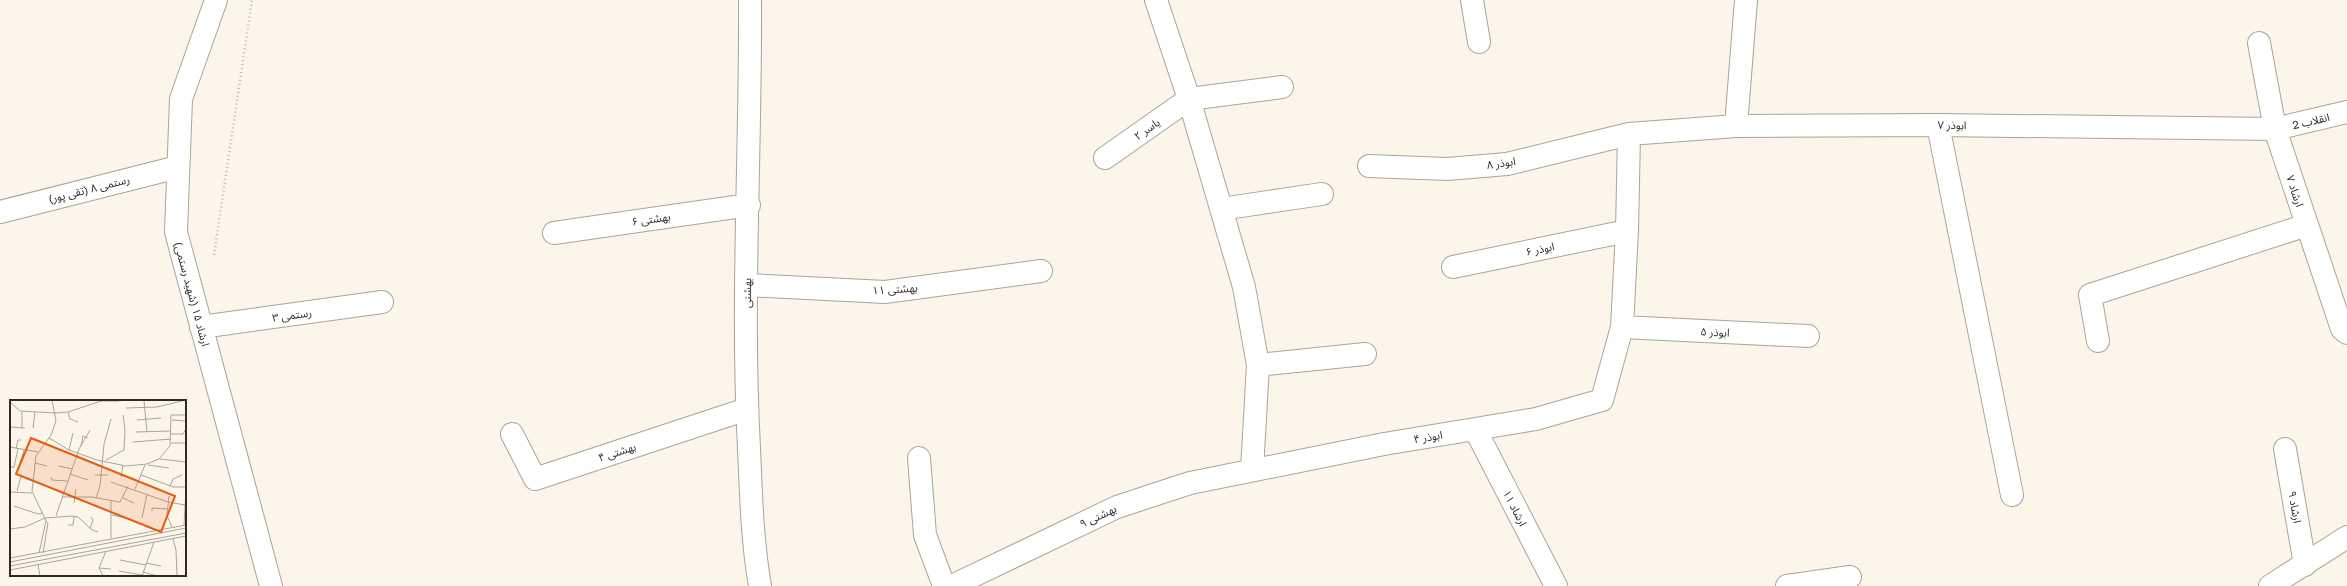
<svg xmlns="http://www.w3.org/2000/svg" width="2347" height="586" font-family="'Golos Text','Noto Sans Arabic',sans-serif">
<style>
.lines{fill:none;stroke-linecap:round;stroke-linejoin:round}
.street-casing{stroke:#aaa499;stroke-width:24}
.highway-casing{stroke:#aaa499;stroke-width:24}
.path{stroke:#bdb8af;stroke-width:2.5;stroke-dasharray:1 3;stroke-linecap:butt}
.street{stroke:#fff;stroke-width:22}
.highway{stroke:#fff;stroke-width:22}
.labels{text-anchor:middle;stroke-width:3;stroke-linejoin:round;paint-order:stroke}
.street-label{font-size:11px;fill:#2e2b27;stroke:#fff}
.inset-road{fill:none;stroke:#aaa59c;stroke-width:1}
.view{fill:#e8590c;fill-opacity:0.15;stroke:#e8590c;stroke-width:2}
.inset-edge{fill:none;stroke:#2e2b27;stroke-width:2}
</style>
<rect width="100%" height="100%" fill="#fcf6ea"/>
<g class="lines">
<!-- street casing -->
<g class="street-casing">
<path id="street" d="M216,0l-35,99 -5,133 95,354
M750,0c1,149 -9,299 -1,448 2,46 3,92 11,138
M1156,0l33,99 55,188 14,78 -6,105
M1472,0l7,42
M2259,43l16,86 67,200 5,4
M1938,125l74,370
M1736,126l10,-126
M1105,158l84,-59 93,-12
M1369,166l78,3 60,-5 122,-30 107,-8 202,-1 337,4 72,-17
M1221,209l101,-15
M0,212l178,-45
M554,233l195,-28
M1453,267l174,-36
M747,285l138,7 156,-21
M201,327l181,-25
M1622,327l186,9
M2098,341l-8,-46 217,-70
M1258,365l107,-11
M1475,429l81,157
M512,434l23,45 212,-70
M2285,449l20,116
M919,458l6,77 19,51
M952,586l165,-79 73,-24 194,-39 152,-25 66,-19 20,-73 5,-96 2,-97
M1787,586l63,-9"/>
</g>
<!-- highway casing -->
<g class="highway-casing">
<path id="highway" d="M2270,586l77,-49"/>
</g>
<!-- path -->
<path class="path" d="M214,255l38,-255"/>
<!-- street -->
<use href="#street" class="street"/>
<!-- highway -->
<use href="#highway" class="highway"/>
</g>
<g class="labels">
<!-- street labels -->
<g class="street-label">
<text transform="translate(2311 121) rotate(-13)" y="4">انقلاب 2</text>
<text transform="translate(1952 125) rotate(1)" y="4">ابوذر ۷</text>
<text transform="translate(1147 129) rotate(-35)" y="4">یاسر ۲</text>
<text transform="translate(1501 163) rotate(-8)" y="4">ابوذر ۸</text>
<text transform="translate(89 189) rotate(-14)" y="4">رستمی ۸ (تقی پور)</text>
<text transform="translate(2295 191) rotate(72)" y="4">ارشاد ۷</text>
<text transform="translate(651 219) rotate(-8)" y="4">بهشتی ۶</text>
<text transform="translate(1540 249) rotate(-12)" y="4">ابوذر ۶</text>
<text transform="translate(895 289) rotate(-4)" y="4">بهشتی ۱۱</text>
<text transform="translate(747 293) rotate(-89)" y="4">بهشتی</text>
<text transform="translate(192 294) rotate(75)" y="4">ارشاد ۱۵ (شهید رستمی)</text>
<text transform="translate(292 315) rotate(-8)" y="4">رستمی ۳</text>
<text transform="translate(1715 332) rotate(3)" y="4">ابوذر ۵</text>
<text transform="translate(1428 437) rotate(-9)" y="4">ابوذر ۴</text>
<text transform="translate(617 452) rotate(-18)" y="4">بهشتی ۴</text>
<text transform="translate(2295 507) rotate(80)" y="4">ارشاد ۹</text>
<text transform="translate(1515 508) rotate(63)" y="4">ارشاد ۱۱</text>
<text transform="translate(1098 516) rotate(-25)" y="4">بهشتی ۹</text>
</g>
</g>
<!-- overview -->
<g transform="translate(10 400)">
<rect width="176" height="176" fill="#fcf6ea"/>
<path class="inset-road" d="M134,1l3,31M0,2l10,9 35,2 13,-1 33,-11h18M116,8l31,-1 29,-7M12,12v15M58,12l2,7 8,3M127,20l24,-2M162,20l14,1M0,27l15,1M23,28l2,-16M126,32l35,-1M161,34h12l3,-5M39,38l20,12 28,10 29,6 21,-2 12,-5 11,-13 1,-31h15M123,42l38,-3M161,43h15M71,46l2,-10 5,2M0,47l28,5M6,49l2,-9h3M59,50l4,-17M150,59l26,3M96,60l18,-10 1,-20 -2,-15M25,63l12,3M138,65l21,3M49,66l13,3M0,67h4l4,-18M8,70l6,-20M60,74l18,6M85,75h13M131,75l32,12h13M41,77l1,3 15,1M111,77l2,-12M101,82l57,20 17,3M160,86l3,-7 9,-4M125,89l10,-24M7,91l4,-15M0,92l22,1M159,96l-2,20 5,11M52,97h30l28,5 8,-16M86,98l4,-12 4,-42 7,-25M113,98l11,5M64,103l2,-14M4,106l24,8 5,-1M142,111v-3l15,1M102,115l18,4M46,116l23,-67 11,-19M132,118l5,-24M36,121l-14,-30 4,-35 15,-21 5,-14 -4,-21M58,125h5l1,-9M174,125l2,-35M0,129l15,-2 20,-9 27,-2 6,1 14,13 6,2M80,129l3,-9 -2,-3M101,138v-37M163,139l3,11 1,26M29,153l7,-32M33,153l5,-30 -2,-2M0,158l176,-33M110,160l26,5M0,162l176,-34M136,163l15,3M28,164l2,12M0,166l176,-33M89,168l12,1M0,170l176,-34M109,171l23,4M133,172l14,4M93,176l-4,-8 7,-17M132,176l12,-34"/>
<path class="view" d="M21,38l144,58 -14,36 -145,-58z"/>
<rect width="176" height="176" class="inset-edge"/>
</g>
</svg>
